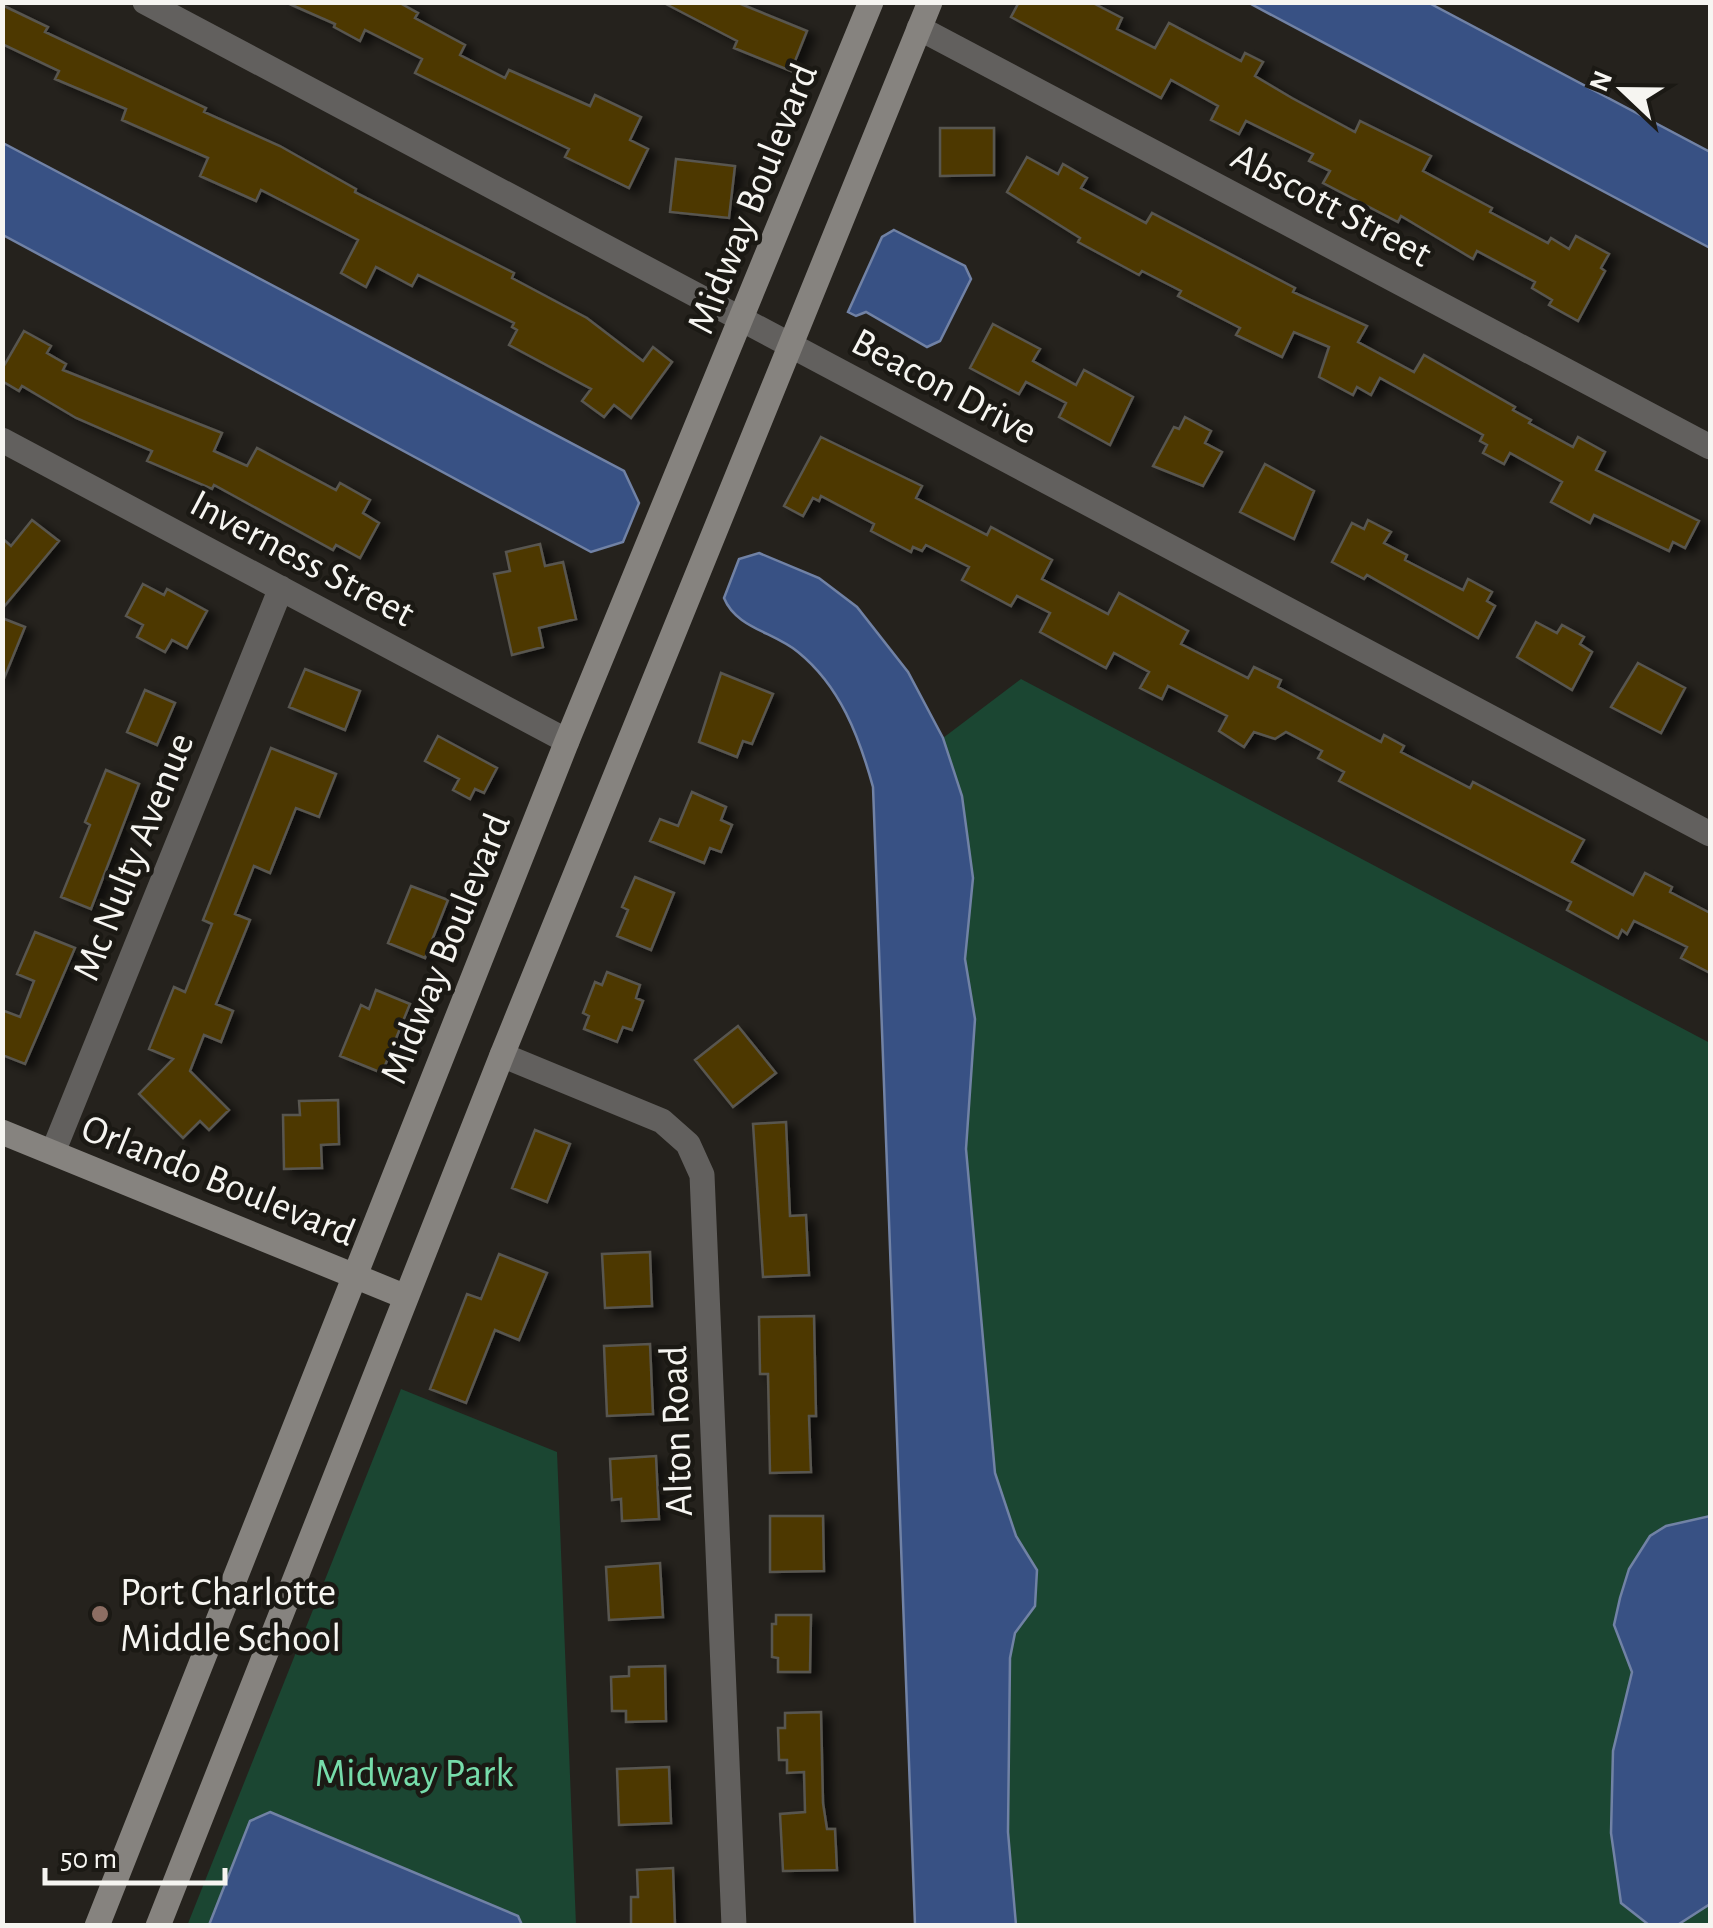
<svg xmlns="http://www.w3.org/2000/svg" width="1713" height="1928" font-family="'Alegreya Sans',sans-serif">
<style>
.green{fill:#1b4632}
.water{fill:#385184;stroke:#7182a5;stroke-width:2.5}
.building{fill:#4e3902;stroke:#595650;stroke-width:2.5;filter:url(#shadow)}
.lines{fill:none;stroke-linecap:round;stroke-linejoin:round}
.street{stroke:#62605e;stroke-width:25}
.secondary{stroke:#86837f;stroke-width:25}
.education-dot{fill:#8d6e63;stroke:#1b1914;stroke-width:4}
.labels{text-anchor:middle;stroke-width:9;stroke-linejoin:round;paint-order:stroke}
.street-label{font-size:40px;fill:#f6f5f1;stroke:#1b1914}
.poi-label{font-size:40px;fill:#f6f5f1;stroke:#1b1914;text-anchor:start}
.park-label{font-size:40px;fill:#76dcaa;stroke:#1b1914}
</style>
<defs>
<filter id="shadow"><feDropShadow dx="8" dy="5" stdDeviation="5" flood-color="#0009"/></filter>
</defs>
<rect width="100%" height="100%" fill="#25221d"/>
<!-- green -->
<path class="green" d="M1021,679l689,364v882h-694l-8,-93 2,-174 5,-25 20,-27 2,-36 -21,-34 -21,-63 -29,-324 9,-130 -10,-60 8,-81 -30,-140z
M401,1389l156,63 19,473 -389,1z"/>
<!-- water -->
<path class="water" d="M1249,3h180l281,149v96z
M3,143l621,328 15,32 -16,39 -32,10 -588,-317z
M894,230l71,36 6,13 -31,62 -13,6 -61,-35 -10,4 -8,-4 34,-75z
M759,553l60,25 38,29 51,65 35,66 19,58 11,82 -8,81 10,60 -9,130 29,324 21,63 21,34 -2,36 -20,27 -5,25 -2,174 8,93h-101l-42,-1138c-14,-51 -33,-101 -75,-135 -24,-20 -62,-24 -74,-54l15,-39z
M1710,1516v388l-31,20 -30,1 -28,-22 -10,-70 2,-82 19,-79 -18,-47 6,-27 9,-29 21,-33 16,-10z
M270,1812l248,104 4,9h-313l41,-104z"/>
<!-- building -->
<path class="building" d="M285,2h113l20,11 -3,5 50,27 -5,10 45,23 4,-8 81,36 5,-11 46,22 -11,23 18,9 -19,39 -64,-31 4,-8 -154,-76 7,-14 -57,-29 -5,11 -26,-14 1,-3z
M662,2h74l71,29 -16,40 -57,-23 3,-7z
M1019,2h72l31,16 -5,11 38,19 14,-25 72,38 4,-8 18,9 -8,14 37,22 63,34 5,-11 71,35 -8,15 69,37 -2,4 58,31 3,-5 18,11 7,-13 33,18 -8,14 4,3 -27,50 -29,-16 3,-5 -20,-12 3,-6 -58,-31 -4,8 -72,-43 -3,6 -75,-39 7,-12 -21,-10 4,-7 -67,-33 -7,13 -28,-14 7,-14 -47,-26 -10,18 -150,-81z
M2,5l46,22 -3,5 161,76 -2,4 76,34 76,43 -1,3 159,81 -2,5 75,40 56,43 10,-14 19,15 -41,56 -17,-13 -10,12 -22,-16 9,-12 -82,-44 8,-15 -5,-3 2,-4 -96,-48 -6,11 -36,-19 -10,20 -25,-14 17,-33 -97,-50 -5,11 -56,-25 8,-18 -86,-38 4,-11 -71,-30 4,-8 -57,-27z
M940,128h54v47l-54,1z
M1027,157l31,17 5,-10 24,14 -6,10 65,35 6,-10 143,75 -2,4 74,34 -9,16 56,30 10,-17 91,52 -2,3 18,10 -2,3 44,24 5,-10 27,15 -9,18 103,51 -14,27 -12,-6 -4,9 -75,-36 -4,8 -39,-21 11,-20 -52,-29 -6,11 -21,-11 4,-8 -7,-4 3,-6 -103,-57 -9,17 -14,-8 -4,8 -34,-18 10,-30 -35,-15 -12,25 -46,-22 4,-7 -62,-32 3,-5 -39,-20 -3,4 -61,-33 2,-4 -73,-46z
M676,159l59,7 -6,52 -59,-6z
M993,324l47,25 -7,12 43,24 8,-15 49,27 -23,48 -51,-28 7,-14 -40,-21 -7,12 -49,-26z
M24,331l27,15 -4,7 19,11 -3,6 159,63 -8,18 33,15 10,-18 79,42 4,-7 30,17 -7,13 16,10 -19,35 -24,-13 -3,5 -119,-65 -2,4 -65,-28 5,-10 -76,-33 -54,-32 -3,5 -17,-10v-12z
M1185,417l26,14 -6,12 17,9 -19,34 -50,-20 21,-39 5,2z
M821,437l101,49 -6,12 71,37 4,-8 61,33 -10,19 66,35 11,-21 69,38 -7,13 67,34 6,-11 27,13 -3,7 103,55 3,-7 20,11 -3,6 69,36 3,-6 111,58 -12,22 61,33 12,-22 27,14 -2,5 40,21v60l-29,-15 6,-11 -53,-26 -7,13 -5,-4 -4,8 -51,-28 4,-8 -232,-121 5,-9 -26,-14 4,-7 -36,-19 -11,7 -21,-7 -10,15 -25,-16 8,-15 -59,-30 -6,13 -22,-11 9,-16 -35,-19 -8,15 -66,-36 10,-19 -33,-17 -6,10 -49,-26 7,-13 -43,-22 -4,6 -9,-4 -2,5 -40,-21 3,-7 -53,-28 -2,5 -6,-3 -10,18 -19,-10z
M1265,464l49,27 -20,48 -54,-27z
M32,520l27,21 -57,68v-71l9,8z
M1368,520l23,12 -7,11 23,12 -2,5 58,30 5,-11 24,13 -5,9 8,5 -17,32 -111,-63 -3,4 -32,-17 20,-39 12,6z
M540,544l5,22 18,-4 13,57 -37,9 4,19 -31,8 -18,-81 16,-3 -4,-19z
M143,584l21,11 3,-6 40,22 -20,37 -15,-8 -7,12 -28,-15 6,-12 -17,-9z
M2,618l23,9 -22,54h-1z
M1536,622l21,11 5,-8 22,12 -4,7 12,8 -20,38 -55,-33z
M1638,663l47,25 -24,45 -50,-26z
M305,669l55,22 -15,39 -56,-23z
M721,673l52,21 -21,50 -9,-3 -6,16 -38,-15z
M145,690l30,13 -18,42 -30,-13z
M438,736l59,32 -13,25 -9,-4 -5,10 -17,-9 6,-11 -34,-18z
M271,748l65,26 -17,43 -23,-9 -26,65 -16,-7 -19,48 15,6 -34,84 17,7 -12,31 -17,-7 -14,36 39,39 -20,20 -9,-9 -17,17 -44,-44 34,-35 -24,-10 25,-62 11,5 27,-68 -9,-4z
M106,770l33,14 -48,125 -30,-12 29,-72 -5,-3z
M692,792l34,15 -5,13 11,5 -11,27 -11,-4 -6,15 -54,-22 10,-22 18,7z
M635,877l39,16 -23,57 -34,-14 11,-26 -6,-3z
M411,886l37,14 -23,58 -37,-15z
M35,932l40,16 -50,116 -23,-9v-45l18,7 14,-36 -17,-7z
M607,972l33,13 -4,13 7,3 -11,29 -9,-3 -6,15 -33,-13 5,-13 -6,-3 12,-31 7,3z
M376,990l34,14 -28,69 -42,-17 21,-51 8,4z
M738,1026l38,47 -43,34 -38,-47z
M338,1100l1,44 -18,1 1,23 -38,1 -1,-54h17l-1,-14z
M786,1122l4,94 16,-1 3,60 -46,2 -10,-153z
M535,1130l35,14 -23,58 -35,-14z
M650,1252l2,54 -47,2 -3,-54z
M499,1254l48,19 -28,67 -24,-10 -29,73 -36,-14 37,-95 14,5z
M814,1316l2,100h-7l2,56 -41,1 -2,-99h-8l-1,-57z
M650,1344l3,70 -46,2 -3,-70z
M656,1456l3,63 -37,2 -1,-22 -9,1 -2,-41z
M770,1516h53l1,55 -54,1z
M660,1563l3,54 -54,3 -3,-53z
M776,1615h35l-1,57h-32v-14l-6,-1v-33h4z
M665,1666l1,55 -40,1v-11h-14l-1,-34 18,-1v-9z
M821,1712l2,91 4,26h8l2,41 -54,1 -3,-57 25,-2 -1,-40 -17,1v-13h-8l-1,-32h7v-15z
M669,1767l2,56 -52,2 -2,-56z
M673,1868l2,58h-44v-29h7l-1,-27z"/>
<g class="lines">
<!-- street -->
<path class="street" d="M145,2l1565,832
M919,28l791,419
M2,440l565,301
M502,1055l160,66 26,23 14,31 32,751
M53,1152l228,-564"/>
<!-- secondary -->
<path class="secondary" d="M2,1132l404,165
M97,1926l470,-1185 304,-739
M158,1926l344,-871 428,-1053"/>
</g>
<!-- markers -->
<circle class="education-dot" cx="100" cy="1614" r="10"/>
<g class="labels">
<!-- street labels -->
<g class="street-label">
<text transform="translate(751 198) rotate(-68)" y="14">Midway Boulevard</text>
<text transform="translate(1332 204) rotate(28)" y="14">Abscott Street</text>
<text transform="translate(945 385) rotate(28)" y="14">Beacon Drive</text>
<text transform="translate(303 557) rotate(28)" y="14">Inverness Street</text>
<text transform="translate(132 856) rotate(-68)" y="14">Mc Nulty Avenue</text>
<text transform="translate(444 948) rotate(-68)" y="14">Midway Boulevard</text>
<text transform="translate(219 1179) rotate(22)" y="14">Orlando Boulevard</text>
<text transform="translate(675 1431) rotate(-92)" y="14">Alton Road</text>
</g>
<!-- poi labels -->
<g class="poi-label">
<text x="120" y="1605">Port Charlotte<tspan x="120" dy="46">Middle School</tspan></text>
</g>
<!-- park labels -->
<g class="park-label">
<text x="414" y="1786">Midway Park</text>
</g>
</g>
<!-- border -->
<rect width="1713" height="1928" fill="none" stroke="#f6f5f1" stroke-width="10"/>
<!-- north arrow -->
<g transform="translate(1623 90) rotate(292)" stroke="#1b1914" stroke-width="8" paint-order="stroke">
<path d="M0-8L18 38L0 25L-18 38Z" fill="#f6f5f1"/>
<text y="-15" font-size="28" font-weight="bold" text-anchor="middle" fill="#f6f5f1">N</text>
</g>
<!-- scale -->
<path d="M45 1868v15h180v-15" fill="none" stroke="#f6f5f1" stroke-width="5"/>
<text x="60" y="1868" font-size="30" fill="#f6f5f1" stroke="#1b1914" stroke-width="8" paint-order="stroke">50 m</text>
</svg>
